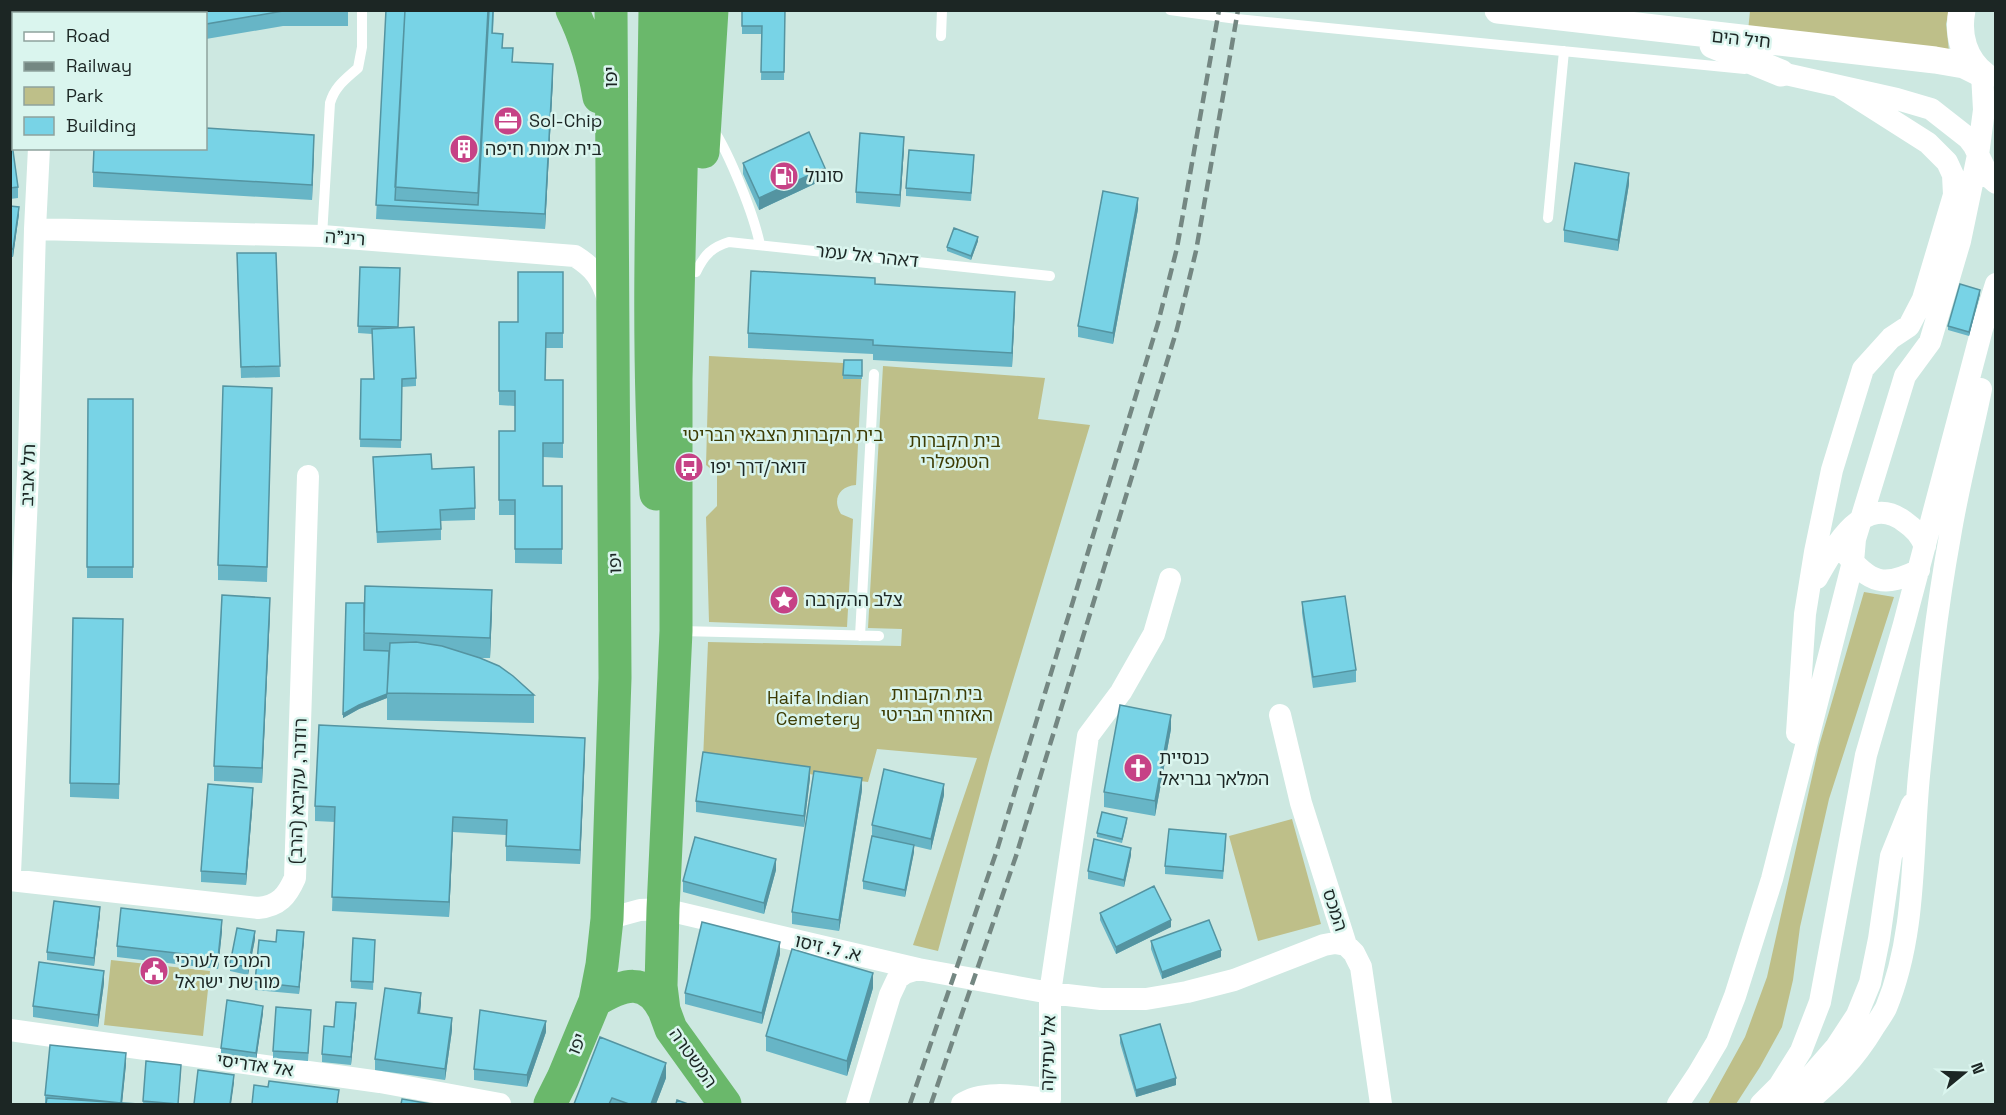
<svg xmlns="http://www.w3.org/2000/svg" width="2006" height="1115" font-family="'Space Grotesk','Noto Sans Hebrew',sans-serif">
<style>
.green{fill:#bebf89}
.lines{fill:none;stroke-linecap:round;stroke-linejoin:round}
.service{stroke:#fff;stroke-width:10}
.minor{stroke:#fff;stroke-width:22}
.tertiary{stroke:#fff;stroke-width:27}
.trunk{stroke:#6ab86b;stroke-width:33}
.rail{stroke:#748782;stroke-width:4.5;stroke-dasharray:12 6;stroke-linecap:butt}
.wall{fill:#67b5c6}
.shaded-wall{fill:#5494a1}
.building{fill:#78d3e6;stroke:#5494a1;stroke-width:1.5}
.labels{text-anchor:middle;stroke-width:5;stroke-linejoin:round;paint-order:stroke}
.street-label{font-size:18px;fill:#1c2624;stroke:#daf5ee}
.poi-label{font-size:18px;fill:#1c2624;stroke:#daf5ee;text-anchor:start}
.park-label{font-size:18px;fill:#3d3c04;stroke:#daf5ee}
</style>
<rect width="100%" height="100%" fill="#cde8e1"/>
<!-- green -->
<path class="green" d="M1750,11h199l-3,13 3,27 -201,-20z
M709,356l153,8 -6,121c-17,1 -24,15 -15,29l12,5 -6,108 -138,-5 -3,-105 11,-11v-32l-11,-9z
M883,366l162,12 -7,41 52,6 -100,332 -52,194 -25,-6 64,-187 -100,-9 -9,33 -165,-22 5,-118 193,4 1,-17 -34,-1z
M1864,592l30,5 -65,202 -29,128 -7,53 -11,47 -22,40 -24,37h-28l37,-67 22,-60 52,-231z
M1292,819l29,105 -63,17 -29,-105z
M111,960l99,11 -7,65 -99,-11z"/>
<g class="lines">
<!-- service -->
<path class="service" d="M1170,10l67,9 508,50
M941,36l1,-26
M713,129c17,26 41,86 47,116
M1548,218l16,-167
M322,236l8,-133c5,-17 16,-24 28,-35l4,-21v-37
M696,272c8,-17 16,-25 33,-30l321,34
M680,631l199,5
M860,636l14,-262"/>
<!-- minor -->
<path class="minor" d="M38,14l3,-4
M10,65l4,5
M1781,73l116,26 34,10 37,29 6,8 15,31 7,6
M35,229l287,7 253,20c19,12 27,22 33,44
M1846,554c24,29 38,34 73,16
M1817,578c16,-29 47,-88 88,-56 10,7 15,13 20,24
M1280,715l21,88 45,142 8,8 7,14 20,137
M1797,733l8,-119 10,-62 17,-82 31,-101 28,-31 18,-12 14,-27 31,-104 -1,-20 -6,-13 -19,-19 -88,-56
M10,873l19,-421 6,-223 4,-81
M10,880l248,28c21,-2 29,-12 37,-30l13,-402
M607,919l33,-9 23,-1 255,60 132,24 51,6h45l41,-7 47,-12 90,-35 11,-2 11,2
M10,1030l370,52 120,22
M857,1104l33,-109 8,-17 7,-5 13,-4
M962,1104c21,-15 63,-7 88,-5v-106l38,-257 33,-44 33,-58 16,-55
M1678,1104l20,-30 19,-32 18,-46 37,-117 81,-317 2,-23 50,-163 25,-34 30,-101 18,-86 6,-45 -2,-36
M1761,1104l18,-18 22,-35 19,-49 46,-247 38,-131 78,-295 14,-45
M1780,1104l22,-18 34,-39 21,-32 13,-32 9,-44 12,-83 21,-52
M1805,1104c29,-24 49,-44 69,-77 4,-6 9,-13 12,-19 32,-77 25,-162 34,-242 8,-77 16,-154 30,-230 8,-49 21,-98 31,-147"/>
<!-- tertiary -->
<path class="tertiary" d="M1498,10l437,50 29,5 18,9
M1962,10c-5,25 2,50 23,66
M15,14l6,-4
M1713,45l68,28"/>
<!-- trunk -->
<path class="trunk" d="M572,10c14,28 22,57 27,87
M655,10c-2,162 -9,323 1,484
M685,10l-9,369v252l-13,278 -2,77 3,24 7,19 54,75
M703,152l9,-142
M595,1001c28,-17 51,-25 69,9
M550,1104l13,-26 32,-77 7,-36 5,-46 8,-241 -4,-668"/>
<!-- rail -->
<path class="rail" d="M910,1104l87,-254 161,-527 19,-75 42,-238
M931,1104l85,-248 161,-527 19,-78 42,-241"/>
</g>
<!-- wall -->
<path class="wall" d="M348,10v16h-65l-77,13v-25h-109z
M386,10h108l-1,23 20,29 40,17 -8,150 -169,-10z
M742,10h43l-1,70h-23l1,-46h-20z
M10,129l8,58v11l-8,1z
M904,148l-4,59 -44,-4v-11z
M314,149l-2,51 -219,-13v-15z
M743,163l82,16 -66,31 -16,-36z
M974,163l-3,38 -65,-5v-8z
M1629,184l-11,67 -54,-9v-12z
M10,206l9,8 -6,43h-3z
M1138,209l-25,135 -35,-7v-11z
M978,241l-7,19 -24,-9v-4z
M276,253l4,124 -39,1 -4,-113z
M360,267l40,1 -2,60 18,50v8l-14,1 -1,61 -41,-1 1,-68h13l-2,-45 -14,-1z
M563,272v76h-17l-1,32h18v78l-20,-1v29h19v78l-47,-1v-48h-16v-15l16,-69v-25l-16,-1v-83h19z
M875,284l140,22 -3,61 -139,-7v-6l-125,-6v-15z
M1980,294l-11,42 -21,-6v-4z
M862,360v19h-19v-4z
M272,388l-5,194 -49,-2v-15z
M88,399h45v179h-46z
M373,457l59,12 43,39v12l-34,1v19l-64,3z
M1302,602l54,68v12l-43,6 -11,-75z
M346,603l146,8 -2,47h-9l53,37v28l-147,-3v-22l-28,11 -16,9z
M270,613l-8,170 -48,-2v-15z
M123,619l-4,180 -49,-2v-14z
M1171,729l-16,87 -51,-9v-15z
M585,753l-5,111 -74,-3v-26l-53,-3 -4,85 -117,-6 3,-89 -20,-1v-15z
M810,778l-6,49 -108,-15v-11z
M862,790l-23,141 -47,-7v-12z
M944,795l-13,55 -17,-4v6l-9,45 -42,-8v-8l9,-45v-11z
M253,799l-7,86 -45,-3v-11z
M1127,822l-5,21 -25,-6v-4z
M1226,842l-3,37 -58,-5v-8z
M1131,855l-7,32 -36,-8v-8z
M776,870l-12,44 -81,-22v-11z
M1100,913l71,14 -55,27 -16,-34z
M100,914l-6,52 -47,-6v-8z
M222,931l-4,38 -101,-12v-11z
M255,939l-7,36 -18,-4v-7z
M304,940l-5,54 -44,-4v-8l21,-40z
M375,940l-2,50 -22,-2v-7z
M1151,941l70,16 -59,22 -11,-30z
M780,954l-18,70 -77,-20v-11z
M104,983l-6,44 -65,-10v-11z
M873,988l-26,88 -81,-25v-15z
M421,1004l-1,10 32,16 -7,50 -70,-10v-11z
M356,1011l-5,54 -29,-3v-8l12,-27z
M263,1013l-7,48 -35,-6v-7z
M311,1018l-3,43 -35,-3v-7z
M546,1032l-19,55 -53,-7v-11z
M1120,1035l56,50 -40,12 -16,-54z
M146,1061l35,11 -3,32h-35z
M126,1064l-4,39 17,1h-94v-9z
M666,1078l-10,26h-82z"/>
<!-- shaded-wall -->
<path class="shaded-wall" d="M553,64v15l-8,150v-15z
M314,135v14l-2,51v-15z
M904,137v11l-4,59v-12z
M825,168v11l-66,31v-12z
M1629,173v11l-11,67v-11z
M1138,198v11l-25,135v-11z
M19,207v7l-6,43v-8z
M978,237v4l-7,19v-4z
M1980,290v4l-11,42v-4z
M1015,292v14l-3,61v-14z
M492,590v21l-2,47v-20z
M270,598v15l-8,170v-15z
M387,694v4l-28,11 -16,9v-4l16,-9z
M1171,715v14l-16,87v-15z
M585,738v15l-5,111v-14z
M810,767v11l-6,49v-11z
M862,778v12l-23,141v-11z
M944,784v11l-13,55v-11z
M253,788v11l-7,86v-11z
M453,817v15l-4,85v-15z
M914,845v7l-9,45v-7z
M1131,848v7l-7,32v-7z
M776,859v11l-12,44v-11z
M100,907v7l-6,52v-8z
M222,920v11l-4,38v-11z
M1171,920v7l-55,27v-7z
M255,931v8l-7,36v-8z
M304,932v8l-5,54v-7z
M780,942v12l-18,70v-11z
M1221,950v7l-59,22v-7z
M104,971v12l-6,44v-12z
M873,973v15l-26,88v-15z
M421,993v11l-3,21v-12z
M356,1003v8l-5,54v-8z
M263,1006v7l-7,48v-8z
M452,1018v12l-7,50v-11z
M546,1021v11l-19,55v-12z
M126,1053v11l-4,40h-1z
M666,1063v15l-10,26h-5z
M234,1075v8l-3,21h-1z
M1176,1078v7l-40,12v-7z"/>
<!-- building -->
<path class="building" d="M103,10h245v1h-65l-77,13v-10h-109z
M386,10h19l-10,190 83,5 11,-195h4l-1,23 11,1 -1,14h11l-1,14 41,2 -8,150 -169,-9z
M405,10h83l-10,183 -83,-6z
M742,10h43l-1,62h-23l1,-46h-20z
M206,128l108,7 -2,50 -219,-13 1,-24h112z
M10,129l8,58 -8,1z
M809,132l16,36 -66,30 -16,-35z
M860,133l44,4 -4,58 -44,-3z
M909,150l65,5 -3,38 -65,-5z
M1575,163l54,10 -11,67 -54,-10z
M1103,191l35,7 -25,135 -35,-7z
M10,206l9,1 -6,42h-3z
M954,228l24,9 -7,19 -24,-9z
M237,253h39l4,113 -39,1z
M360,267l40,1 -2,59 -40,-1z
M751,271l124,7v6l140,8 -3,61 -139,-8v-5l-125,-7z
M518,272h45v61h-17l-1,47h18v63h-20v43h19v63h-47v-49h-16v-69h16v-40h-16v-69h19z
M1960,284l20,6 -11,42 -21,-6z
M414,327l2,51 -14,1 -1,61 -41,-1 1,-60h13l-2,-50z
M844,360h18v16l-19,-1z
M223,386l49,2 -5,179 -49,-2z
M88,399h45v168h-46z
M431,454l1,15 42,-2 1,41 -35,2 1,19 -64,3 -4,-75z
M365,586l127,4 -2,48 -126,-5z
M222,595l48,3 -8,170 -48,-2z
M1345,596l11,74 -43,7 -11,-75z
M346,603h18v47l25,1 -2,43 -28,11 -16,9z
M73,618l50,1 -4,165 -49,-1z
M416,642l26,4 38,12 19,8 14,10 21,19 -147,-2 3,-50z
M1120,705l51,10 -16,86 -51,-9z
M319,725l266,13 -5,112 -74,-4 1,-26 -54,-3 -4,85 -117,-5 3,-90 -20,-1z
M703,752l107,15 -6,49 -108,-15z
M884,769l60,15 -13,55 -59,-14z
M814,771l48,7 -23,142 -47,-8z
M208,784l45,4 -7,86 -45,-3z
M1102,812l25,6 -5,21 -25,-6z
M1169,829l57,5 -3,37 -58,-5z
M872,836l42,9 -9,45 -42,-9z
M695,837l81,22 -12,44 -81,-22z
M1094,839l37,9 -7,32 -36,-9z
M1154,886l17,34 -55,27 -16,-34z
M54,901l46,6 -6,51 -47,-6z
M121,908l101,12 -4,38 -101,-12z
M1209,920l12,30 -59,22 -11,-31z
M702,922l78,20 -18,71 -77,-20z
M237,928l18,3 -7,36 -18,-3z
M277,930l27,2 -5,55 -44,-5 4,-42 17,2z
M353,938l22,2 -2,42 -22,-1z
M792,949l81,24 -26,88 -81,-25z
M39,962l65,9 -6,44 -65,-9z
M385,988l36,5 -3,20 34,5 -7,51 -70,-10z
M227,1000l36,6 -7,47 -35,-5z
M336,1002l20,1 -5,54 -29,-3 2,-28 10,1z
M276,1007l35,3 -3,43 -35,-2z
M480,1010l66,11 -19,54 -53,-6z
M1160,1024l16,54 -40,12 -16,-55z
M600,1037l66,26 -15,41h-22l-17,-6 -3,6h-35z
M50,1045l76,8 -5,50 -76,-8z
M146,1061l35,4 -3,39 -35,-3z
M198,1070l36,5 -4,29h-36z
M269,1081l70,9 -2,14h-85l2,-19 14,2z
M47,1098l92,6h-93z
M402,1099l29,5h-30z
M677,1100l11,4h-12z"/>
<!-- icons -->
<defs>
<g id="office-disc" transform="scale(1.5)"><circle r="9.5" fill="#c64286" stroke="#daf5ee"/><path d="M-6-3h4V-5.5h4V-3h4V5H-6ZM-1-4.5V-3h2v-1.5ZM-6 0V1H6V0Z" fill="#fff"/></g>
<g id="building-disc" transform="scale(1.5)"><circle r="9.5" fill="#c64286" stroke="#daf5ee"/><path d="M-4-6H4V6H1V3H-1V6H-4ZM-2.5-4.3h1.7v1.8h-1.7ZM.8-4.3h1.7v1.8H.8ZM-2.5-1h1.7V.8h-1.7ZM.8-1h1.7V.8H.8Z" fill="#fff"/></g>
<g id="fuel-disc" transform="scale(1.5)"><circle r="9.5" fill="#c64286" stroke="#daf5ee"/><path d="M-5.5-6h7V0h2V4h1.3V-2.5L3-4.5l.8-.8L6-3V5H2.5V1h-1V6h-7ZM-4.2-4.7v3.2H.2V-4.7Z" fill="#fff"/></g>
<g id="bus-disc" transform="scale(1.5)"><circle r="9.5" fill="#c64286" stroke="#daf5ee"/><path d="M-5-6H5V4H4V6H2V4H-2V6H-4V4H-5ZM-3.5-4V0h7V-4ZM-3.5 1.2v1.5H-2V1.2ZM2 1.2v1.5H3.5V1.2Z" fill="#fff"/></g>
<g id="sight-disc" transform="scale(1.5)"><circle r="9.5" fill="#c64286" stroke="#daf5ee"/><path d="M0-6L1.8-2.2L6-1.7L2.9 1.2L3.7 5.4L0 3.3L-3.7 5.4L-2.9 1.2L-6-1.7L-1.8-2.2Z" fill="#fff"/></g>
<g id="church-disc" transform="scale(1.5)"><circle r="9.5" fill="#c64286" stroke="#daf5ee"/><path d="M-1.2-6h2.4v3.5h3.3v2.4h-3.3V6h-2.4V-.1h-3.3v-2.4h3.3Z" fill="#fff"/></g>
<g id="civic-disc" transform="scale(1.5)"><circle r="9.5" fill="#c64286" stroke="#daf5ee"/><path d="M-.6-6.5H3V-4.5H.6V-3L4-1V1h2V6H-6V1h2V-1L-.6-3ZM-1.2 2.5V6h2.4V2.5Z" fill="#fff"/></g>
</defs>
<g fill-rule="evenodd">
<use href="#office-disc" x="508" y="121"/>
<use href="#building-disc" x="464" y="149"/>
<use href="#fuel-disc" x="784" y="176"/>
<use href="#bus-disc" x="689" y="467"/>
<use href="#sight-disc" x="784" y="600"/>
<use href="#church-disc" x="1138" y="768"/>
<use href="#civic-disc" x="154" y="971"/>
</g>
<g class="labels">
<!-- street labels -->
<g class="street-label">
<text transform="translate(1741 39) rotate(6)" y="6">חיל הים</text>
<text transform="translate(611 77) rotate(-90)" y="6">יפו</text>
<text transform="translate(345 238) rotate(4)" y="6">רינ"ה</text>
<text transform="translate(867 256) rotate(6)" y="6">דאהר אל עמר</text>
<text transform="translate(28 475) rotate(-88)" y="6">תל אביב</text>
<text transform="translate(615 563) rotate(-91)" y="6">יפו</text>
<text transform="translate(298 791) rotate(-88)" y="6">רודנר, עקיבא (הרב)</text>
<text transform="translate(1335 910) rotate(72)" y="6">המכס</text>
<text transform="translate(828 948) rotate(13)" y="6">א. ל. זיסו</text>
<text transform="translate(577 1044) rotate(-68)" y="6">יפו</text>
<text transform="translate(1048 1053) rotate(-88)" y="6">אל עתיקה</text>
<text transform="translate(693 1058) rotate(55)" y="6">המשטרה</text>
<text transform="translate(255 1065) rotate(8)" y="6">אל אדריסי</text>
</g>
<!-- poi labels -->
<g class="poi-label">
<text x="529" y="127">Sol-Chip</text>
<text x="485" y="155">בית אמות חיפה</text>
<text x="805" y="182">סונול</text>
<text x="710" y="473">דואר/דרך יפו</text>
<text x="805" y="606">צלב ההקרבה</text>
<text x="1159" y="764">כנסיית<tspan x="1159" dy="21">המלאך גבריאל</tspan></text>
<text x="175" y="967">המרכז לערכי<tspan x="175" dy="21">מורשת ישראל</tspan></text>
</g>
<!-- park labels -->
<g class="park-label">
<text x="783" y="441">בית הקברות הצבאי הבריטי</text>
<text x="955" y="447">בית הקברות<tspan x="955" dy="21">הטמפלרי</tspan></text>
<text x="937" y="700">בית הקברות<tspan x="937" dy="21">האזרחי הבריטי</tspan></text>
<text x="818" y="704">Haifa Indian<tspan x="818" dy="21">Cemetery</tspan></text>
</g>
</g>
<!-- border -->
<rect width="2006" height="1115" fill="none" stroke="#1c2624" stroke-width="24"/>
<!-- legend -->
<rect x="12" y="12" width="195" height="138" fill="#daf5ee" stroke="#8ea29d" stroke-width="1.5"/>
<rect x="24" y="32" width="30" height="9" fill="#ffffff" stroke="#8ea29d" stroke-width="1.5"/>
<text x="66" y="42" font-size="18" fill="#1c2624">Road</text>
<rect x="24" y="62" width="30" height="9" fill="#748782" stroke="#8ea29d" stroke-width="1.5"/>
<text x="66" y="72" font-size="18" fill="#1c2624">Railway</text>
<rect x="24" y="87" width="30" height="18" fill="#bebf89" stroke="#8ea29d" stroke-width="1.5"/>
<text x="66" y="102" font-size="18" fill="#1c2624">Park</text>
<rect x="24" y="117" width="30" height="18" fill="#78d3e6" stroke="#8ea29d" stroke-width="1.5"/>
<text x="66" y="132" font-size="18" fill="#1c2624">Building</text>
<!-- north arrow -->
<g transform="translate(1964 1073) rotate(71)" stroke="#daf5ee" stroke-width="4.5" paint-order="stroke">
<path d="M0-4.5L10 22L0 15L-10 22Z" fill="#1c2624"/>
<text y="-9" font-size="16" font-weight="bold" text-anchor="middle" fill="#1c2624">N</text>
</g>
</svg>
